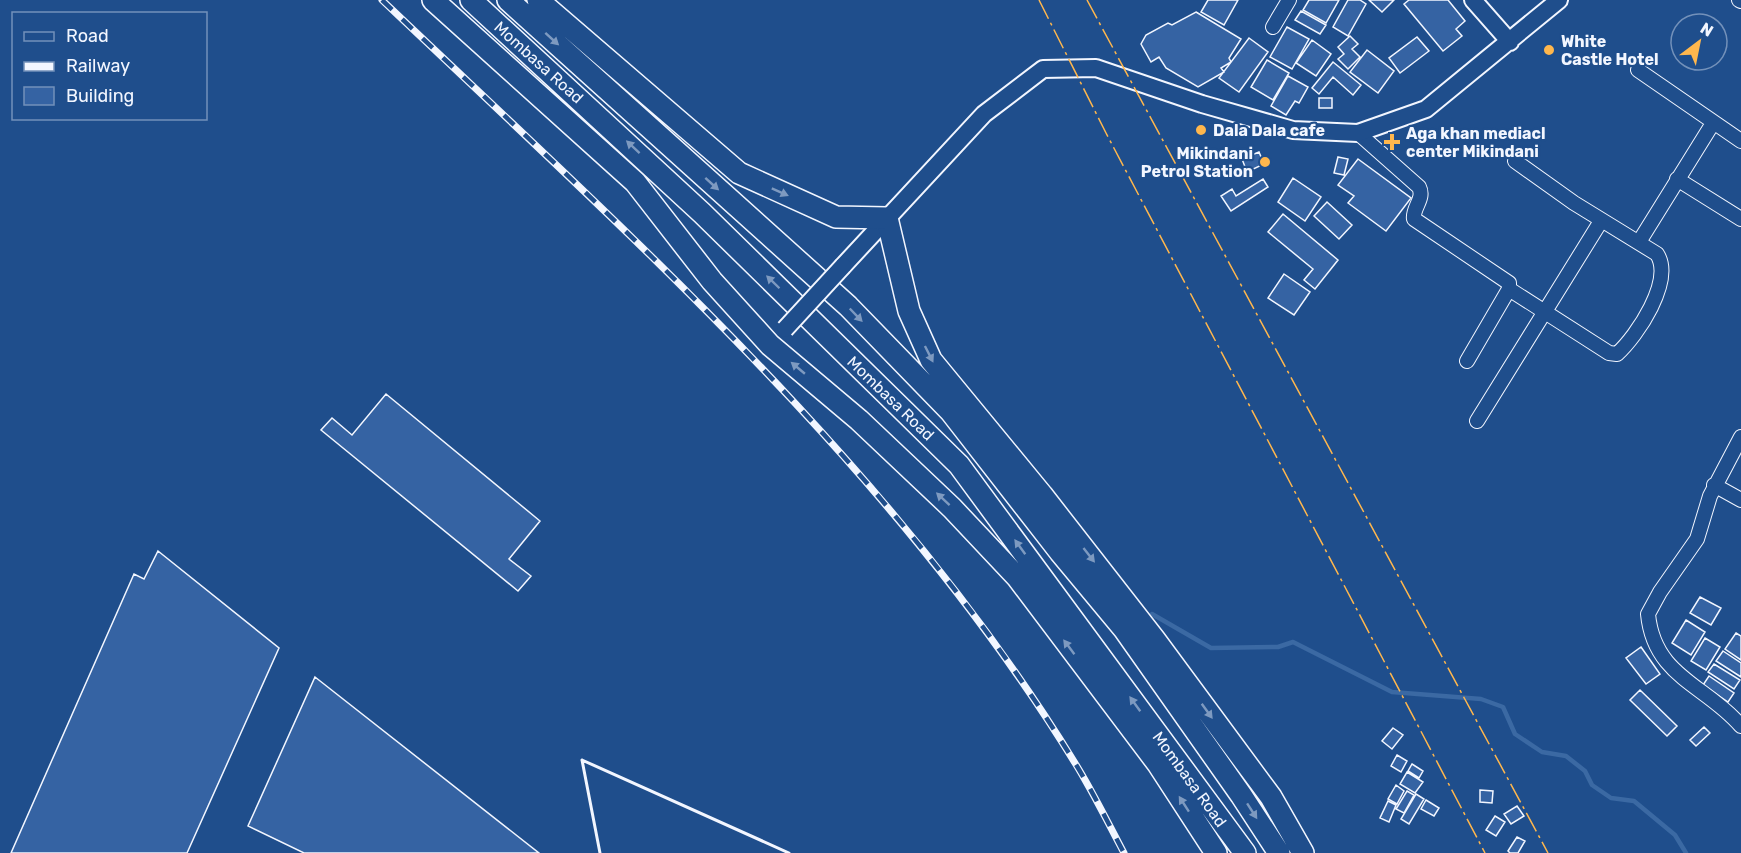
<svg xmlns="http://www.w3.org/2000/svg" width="1741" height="853" font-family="Rubik,sans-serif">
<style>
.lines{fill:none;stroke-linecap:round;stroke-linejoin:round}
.stream{stroke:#3b69a3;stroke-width:4.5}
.building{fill:#3563a3;stroke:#f2f6ff;stroke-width:1.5}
.minor-casing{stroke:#f2f6ff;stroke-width:16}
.tertiary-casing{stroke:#f2f6ff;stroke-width:20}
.trunk-casing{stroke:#f2f6ff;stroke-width:24}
.minor{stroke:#1f4e8c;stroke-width:14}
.tertiary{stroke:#1f4e8c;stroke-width:16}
.trunk{stroke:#1f4e8c;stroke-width:21}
.rail-casing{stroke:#f2f6ff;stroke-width:7}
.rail{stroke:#1f4e8c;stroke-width:4.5;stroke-dasharray:14;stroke-linecap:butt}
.tertiary-bridge-casing{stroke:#f2f6ff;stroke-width:20;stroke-linecap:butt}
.tertiary-bridge{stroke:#1f4e8c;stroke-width:16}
.wall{stroke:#f2f6ff;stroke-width:3}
.power{stroke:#ffb74d;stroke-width:1.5;stroke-dasharray:21 4.5 3 4.5;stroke-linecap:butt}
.oneway{fill:#7e9ac0}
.poi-dot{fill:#ffb74d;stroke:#1f4e8c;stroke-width:2}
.labels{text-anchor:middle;stroke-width:4.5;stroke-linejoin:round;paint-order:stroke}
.poi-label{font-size:16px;font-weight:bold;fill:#f2f6ff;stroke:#1f4e8c;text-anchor:start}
.street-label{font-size:16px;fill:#f2f6ff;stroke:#1f4e8c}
</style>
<rect width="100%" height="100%" fill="#1f4e8c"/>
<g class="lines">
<!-- stream -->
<path class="stream" d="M1152,614l59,34 67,-1 15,-5 99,50 89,7 22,8 12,27 27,18 24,4 19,15 7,14 19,13 23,3 41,34 11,18"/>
</g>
<!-- building -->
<path class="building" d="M1208,0h30l-14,25 -23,-13z
M1309,0h30l-13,23 -23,-13z
M1348,0h12l6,4 -18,32 -15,-9z
M1369,0h25l-12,12z
M1409,0h39l17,21 -9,8 6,7 -19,15 -39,-47z
M1301,11l25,14 -6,9 -25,-14z
M1196,12l45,27 -12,19 2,4 -10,6 3,4 -26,15 -32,-19 -7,-11 -8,5 -10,-18 5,-9 22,-12 4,2z
M1287,27l22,12 -17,30 -22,-12z
M1350,36l8,8 -6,5 8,8 -12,12 -10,-10 6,-5 -6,-7z
M1417,37l12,14 -29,22 -11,-15z
M1249,38l19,14 -29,40 -20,-14z
M1312,40l19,14 -15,22 -20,-13z
M1367,50l27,21 -16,22 -28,-21z
M1267,60l22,13 -16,27 -22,-13z
M1333,62l28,23 -8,10 -20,-18 -14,17 -7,-6z
M1288,76l20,11 -9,16 -4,-2 -9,14 -15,-9z
M1319,98h13v10h-13z
M1259,152l5,12 -17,8 -5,-13z
M1338,157l10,2 -4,16 -10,-2z
M1358,159l53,39 -25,33 -38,-28 6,-7 -16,-11z
M1293,178l28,19 -16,24 -27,-19z
M1263,179l5,8 -37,24 -10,-15 11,-7 4,7z
M1327,202l25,23 -13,14 -25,-23z
M1283,214l55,46 -23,29 -11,-9 9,-11 -45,-37z
M1284,274l26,18 -16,23 -26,-17z
M386,394l154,127 -31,38 22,17 -13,15 -197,-161 11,-12 20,17z
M158,551l121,97 -92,205h-176l123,-279 10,5z
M1700,597l21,11 -10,17 -21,-12z
M1686,620l19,12 -14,23 -19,-12z
M1736,633l5,3v24l-16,-11z
M1705,638l15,9 -14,23 -15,-9z
M1641,647l19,27 -14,10 -20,-26z
M1723,651l18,12v14l-25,-16z
M1714,664l26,16 -6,9 -26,-17z
M1709,676l25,17 -6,9 -25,-17z
M315,677l224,176h-235l-56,-27z
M1640,690l37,36 -10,10 -37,-36z
M1704,727l6,6 -14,13 -6,-6z
M1393,728l10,7 -11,14 -10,-8z
M1397,755l10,6 -6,11 -10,-6z
M1412,764l11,7 -4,7 -11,-7z
M1407,772l16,10 -8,11 -15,-9z
M1396,785l8,6 -7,13 -9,-5z
M1480,790l13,1 -1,12 -12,-1z
M1407,791l7,4 -10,18 -8,-4z
M1416,794l8,5 -15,25 -8,-5z
M1426,800l13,8 -5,8 -13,-7z
M1388,801l8,4 -7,17 -9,-4z
M1517,806l7,10 -13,8 -7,-10z
M1495,816l10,6 -9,14 -10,-6z
M1517,837l8,4 -7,12h-8l-2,-2z"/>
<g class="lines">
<!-- minor casing -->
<g class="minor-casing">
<path id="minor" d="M1739,0l2,1
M1273,27l16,-27
M1638,70l103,71
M1358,133l61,54c6,12 -7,21 -5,32l95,64v6l-42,72
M1677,179l64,40
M1639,242l74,-119
M1509,289l100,64 8,1c20,-18 57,-73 40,-100l-83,-51 -59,-42
M1477,421l124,-200
M1741,437l-31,59 -13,43 -37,53 -12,22c6,63 58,71 93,112
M1714,485l27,15"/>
</g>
<!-- tertiary casing -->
<g class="tertiary-casing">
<path id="tertiary" d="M1473,0l37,42
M843,266l141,-152 59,-45 53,-1 106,36 91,26 65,3 68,-24 133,-109"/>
</g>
<!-- trunk casing -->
<g class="trunk-casing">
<path id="trunk" d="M433,0l202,182 77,99 58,64 89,75 93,88 65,69 141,187 58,89
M471,0l231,213 257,252 286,388
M508,0l340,306 103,106 109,140 64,77 117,166 38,58
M538,0l201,173 97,44 51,1 22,93 22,49 111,135 113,145 116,157 32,56"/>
</g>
<!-- minor -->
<use href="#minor" class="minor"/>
<!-- tertiary -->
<use href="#tertiary" class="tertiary"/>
<!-- trunk -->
<use href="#trunk" class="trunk"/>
<!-- rail casing -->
<g class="rail-casing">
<path id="rail" d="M382,0c248,236 512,468 693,763 18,29 33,60 49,90"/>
</g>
<!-- rail -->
<use href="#rail" class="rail"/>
<!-- tertiary-bridge casing -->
<g class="tertiary-bridge-casing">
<path id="tertiary-bridge" d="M785,329l58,-63"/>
</g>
<!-- tertiary-bridge -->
<use href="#tertiary-bridge" class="tertiary-bridge"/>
<!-- wall -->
<path class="wall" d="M582,760l207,93
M582,760l18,93"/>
<!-- power -->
<path class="power" d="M1039,0l67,133 379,720
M1087,0l461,853"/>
</g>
<!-- one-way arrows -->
<defs><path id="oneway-solid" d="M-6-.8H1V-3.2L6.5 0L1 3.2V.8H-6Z" transform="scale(1.5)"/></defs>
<g class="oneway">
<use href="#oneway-solid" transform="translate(552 39) rotate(42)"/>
<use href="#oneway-solid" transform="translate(633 147) rotate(-137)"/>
<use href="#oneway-solid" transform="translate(712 184) rotate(42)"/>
<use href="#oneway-solid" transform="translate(780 192) rotate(24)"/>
<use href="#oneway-solid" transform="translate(773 282) rotate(-136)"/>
<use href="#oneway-solid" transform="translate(856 315) rotate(46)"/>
<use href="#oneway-solid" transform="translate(929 354) rotate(63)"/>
<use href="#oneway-solid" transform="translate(798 368) rotate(-140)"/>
<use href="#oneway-solid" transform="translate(943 499) rotate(-137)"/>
<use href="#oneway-solid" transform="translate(1020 547) rotate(-126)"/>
<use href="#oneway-solid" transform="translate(1089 555) rotate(52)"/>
<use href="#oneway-solid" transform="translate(1069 647) rotate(-127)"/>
<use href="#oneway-solid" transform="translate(1135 704) rotate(-126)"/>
<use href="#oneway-solid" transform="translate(1207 711) rotate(54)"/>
<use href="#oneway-solid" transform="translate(1184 804) rotate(-123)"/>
<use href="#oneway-solid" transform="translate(1252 811) rotate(57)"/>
</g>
<!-- markers -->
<g class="poi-dot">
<circle cx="1549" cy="50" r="6"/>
<circle cx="1201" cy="130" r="6"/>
<path d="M1389 133h6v6h6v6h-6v6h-6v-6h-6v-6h6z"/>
<circle cx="1265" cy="162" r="6"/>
</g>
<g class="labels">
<!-- poi labels -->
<g class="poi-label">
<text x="1561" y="47">White<tspan x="1561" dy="18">Castle Hotel</tspan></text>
<text x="1213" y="136">Dala Dala cafe</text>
<text x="1406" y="139">Aga khan mediacl<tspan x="1406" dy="18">center Mikindani</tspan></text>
<text x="1253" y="159" text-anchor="end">Mikindani<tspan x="1253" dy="18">Petrol Station</tspan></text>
</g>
<!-- street labels -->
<g class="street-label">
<text transform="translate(539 62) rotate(42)" y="6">Mombasa Road</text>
<text transform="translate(891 398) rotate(44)" y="6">Mombasa Road</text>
<text transform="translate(1190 779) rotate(54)" y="6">Mombasa Road</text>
</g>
</g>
<!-- legend -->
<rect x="12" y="12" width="195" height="108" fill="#1f4e8c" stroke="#7391ba" stroke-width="1.5"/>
<rect x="24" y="32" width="30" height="9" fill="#1f4e8c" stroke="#7391ba" stroke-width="1.5"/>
<text x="66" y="42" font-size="18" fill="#f2f6ff">Road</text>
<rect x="24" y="62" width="30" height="9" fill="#f2f6ff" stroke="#7391ba" stroke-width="1.5"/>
<text x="66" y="72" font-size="18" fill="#f2f6ff">Railway</text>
<rect x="24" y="87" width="30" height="18" fill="#3563a3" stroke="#7391ba" stroke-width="1.5"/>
<text x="66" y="102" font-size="18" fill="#f2f6ff">Building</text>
<!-- north arrow -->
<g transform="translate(1699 42) rotate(32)"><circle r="28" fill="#1f4e8c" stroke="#7391ba" stroke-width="1.5"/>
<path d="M0-4.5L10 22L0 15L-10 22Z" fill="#ffb74d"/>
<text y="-9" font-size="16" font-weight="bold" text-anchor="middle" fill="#f2f6ff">N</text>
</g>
</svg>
